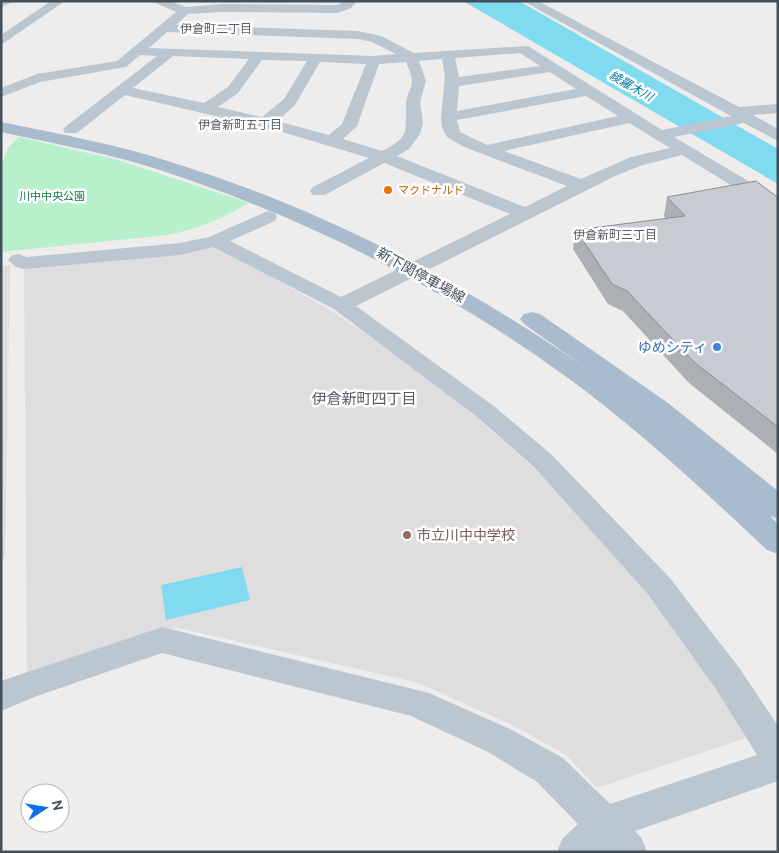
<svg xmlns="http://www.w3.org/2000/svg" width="779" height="853" font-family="Ubuntu,'Noto Sans JP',sans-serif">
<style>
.education{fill:#e0ddde}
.green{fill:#b6f1cc}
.water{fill:#80dbf0}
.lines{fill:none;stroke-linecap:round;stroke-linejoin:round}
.minor{fill:#bbc7d0;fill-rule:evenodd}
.major{fill:#a9bccd;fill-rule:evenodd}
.wall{fill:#acafb4}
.building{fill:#c8cbd1;stroke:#8c8e92}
.food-dot{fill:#e8710a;stroke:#fff;stroke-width:2}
.shop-dot{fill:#3f7fe0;stroke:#fff;stroke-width:2}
.education-dot{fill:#8d6e63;stroke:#fff;stroke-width:2}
.labels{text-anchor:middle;stroke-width:5;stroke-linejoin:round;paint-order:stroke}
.far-food-label{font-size:11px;fill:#c56008;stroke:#fff;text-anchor:start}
.far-park-label{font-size:11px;fill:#117e46;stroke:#fff}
.far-neighbourhood-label{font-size:12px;fill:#585c61;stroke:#fff}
.far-water-label{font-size:12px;font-style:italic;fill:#05809c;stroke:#fff}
.street-label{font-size:14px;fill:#43505a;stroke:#fff}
.shop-label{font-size:14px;fill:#366cbe;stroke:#fff;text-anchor:end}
.education-label{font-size:14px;fill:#785e54;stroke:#fff;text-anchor:start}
.neighbourhood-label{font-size:15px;fill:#585c61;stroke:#fff}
</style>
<rect width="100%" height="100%" fill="#efecec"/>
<!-- education -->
<path class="education" d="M213,245l116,64 74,50 74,59 56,49 54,54 61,68 51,67 47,82 -149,50 -31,-33 -52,-29 -95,-43 -240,-55 -26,3 -126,44 -3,-409z
M10,265l-5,293 -4,1v-293z"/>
<!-- green -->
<path class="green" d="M19,137l99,23 131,43c-26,15 -51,26 -81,32l-167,17v-84l7,-20z"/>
<!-- water -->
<path class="water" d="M463,1h56l259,148v35z
M242,567l8,33 -84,20 -5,-35z"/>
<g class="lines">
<!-- minor -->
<path class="minor" d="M1,1h12l-12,7z
M51,1h14l-64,44v-10z
M151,1h18l17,6 36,-3 115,1 8,-4h12l-6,7 -13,5 -116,-1 -34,2 -12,11 182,6 23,5 33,17 114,-7 134,84 69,-14 -208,-115h15l201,106 39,-3v9l-25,2 25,14v12l-34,-18 -70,14 93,55 11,8v14l-6,-1 -17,-13 -73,-45 -39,10 -28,11 -259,130 139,101 57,48 117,122 71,92 38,57v55l-143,50 7,8 5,13h-90l5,-13 16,-15 -41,-42 -49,-30 -77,-36 -249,-63 -128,44 -33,14v-30l161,-54 267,66 83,37 51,28 47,46 147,-49 -41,-66 -69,-96 -113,-126 -57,-50 -143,-108 -121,-62 -33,8 -157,14 -7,-2 -8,-7 3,-4 7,-2 9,3 153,-14 29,-6 59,-26 7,2 2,4 -2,4 -45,20 111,56 169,-83 -126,-51 -59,32h-12l-3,-4 3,-4 56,-29 -90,-27 -154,-36 -48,38h-12l-2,-3 2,-3 92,-71 -17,-1 -14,12 -86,15 -39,15v-9l36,-14 80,-13 59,-49zM167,32l191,7 14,3 24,12 -22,2 -225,-8zM520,53l20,13 -81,11 -4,-19zM173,56l76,3 -21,28 -24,16 -71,-15zM442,59l3,17 -4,42 1,9 5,10 17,10 103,39 -42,21 -128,-51 12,-7 11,-15 3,-11 -3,-21 6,-21 -7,-20zM262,60l45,1 -23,38 -22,18 -44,-10 20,-14zM320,62l46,2 -24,60 -13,11 -52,-14 18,-16zM406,62c2,5 6,13 6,19 0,7 -6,15 -6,23 -1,28 5,32 -24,47l-39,-12 14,-13 22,-62zM550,72l26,17 -119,22 2,-25zM586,96l32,20 -131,29 -27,-13 -3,-12zM629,123l41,25 -39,9 -50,22 -77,-28z"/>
<!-- major -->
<path class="major" d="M1,122c59,12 119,23 176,42 162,51 310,131 447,231l-100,-71 -4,-5 4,-5 8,-2 8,2 128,89 110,88v28l-8,-3 8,8v30l-11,-4c-66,-62 -132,-124 -206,-177 -121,-87 -254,-154 -395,-201 -54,-18 -110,-28 -165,-40z"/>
</g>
<!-- wall -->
<path class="wall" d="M778,196v258l-89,-71 -66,-72 -15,-7 -35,-55 3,-19 90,-11 -2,-3 3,-19z"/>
<!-- building -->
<path class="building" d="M756,181l20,15h2v231l-84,-65 -67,-71 -15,-7 -36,-54 109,-14 -18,-19z"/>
<!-- markers -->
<circle class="food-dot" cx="388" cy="190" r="5"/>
<circle class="shop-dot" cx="717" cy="347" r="5"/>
<circle class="education-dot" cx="407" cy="535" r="5"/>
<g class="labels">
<!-- far-food labels -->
<g class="far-food-label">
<text x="398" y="194">マクドナルド</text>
</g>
<!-- far-park labels -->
<g class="far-park-label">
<text x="52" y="200">川中中央公園</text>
</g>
<!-- far-neighbourhood labels -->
<g class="far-neighbourhood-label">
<text x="216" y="33">伊倉町二丁目</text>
<text x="240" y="129">伊倉新町五丁目</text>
<text x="615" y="239">伊倉新町三丁目</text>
</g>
<!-- far-water labels -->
<g class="far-water-label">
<text transform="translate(631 86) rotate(30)" y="4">綾羅木川</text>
</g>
<!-- street labels -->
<g class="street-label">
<text transform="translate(421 275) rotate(29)" y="5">新下関停車場線</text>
</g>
<!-- shop labels -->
<g class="shop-label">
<text x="707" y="352">ゆめシティ</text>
</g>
<!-- education labels -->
<g class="education-label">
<text x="417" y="540">市立川中中学校</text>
</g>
<!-- neighbourhood labels -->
<g class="neighbourhood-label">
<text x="364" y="404">伊倉新町四丁目</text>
</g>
</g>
<!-- border -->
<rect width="779" height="853" fill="none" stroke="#43505a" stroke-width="5"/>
<!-- north arrow -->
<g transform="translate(45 808) rotate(78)"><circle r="24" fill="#ffffff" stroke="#b4b9bd"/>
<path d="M0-4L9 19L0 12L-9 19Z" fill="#0f70e6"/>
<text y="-8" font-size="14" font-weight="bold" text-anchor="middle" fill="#43505a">N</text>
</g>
</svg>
